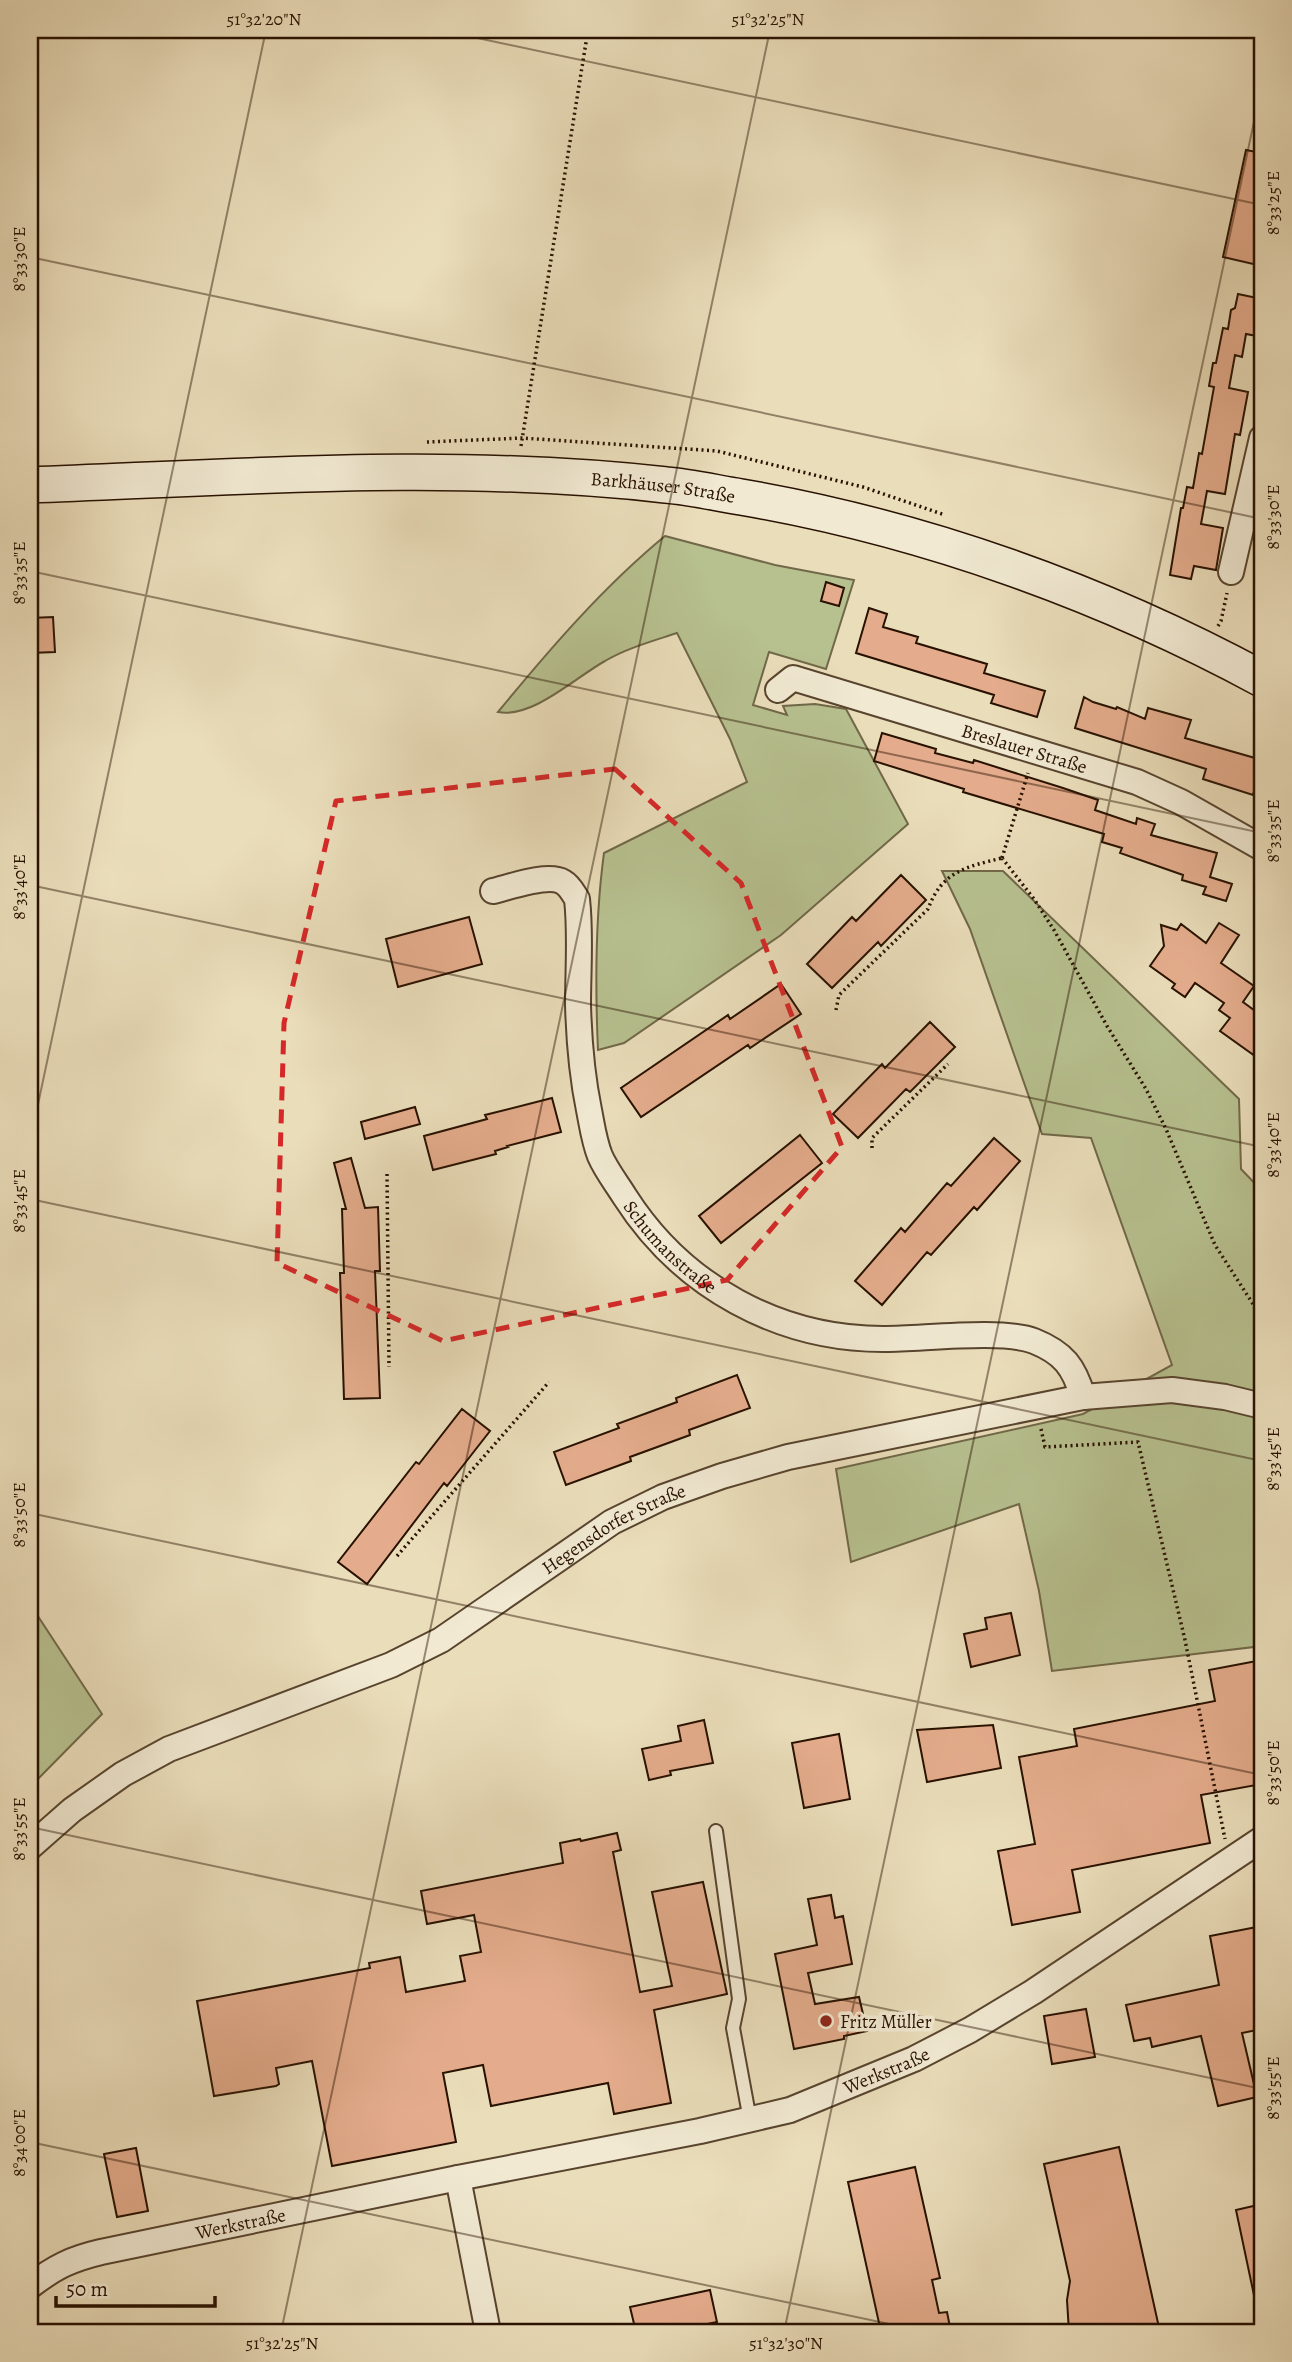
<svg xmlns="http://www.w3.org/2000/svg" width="1292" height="2362" font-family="Alegreya,serif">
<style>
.green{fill:#b7c08f;stroke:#706848;stroke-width:2}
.building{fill:#e4ac8c;stroke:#281100;stroke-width:2}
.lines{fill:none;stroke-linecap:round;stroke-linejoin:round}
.lane-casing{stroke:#58442e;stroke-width:16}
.street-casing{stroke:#58442e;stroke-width:28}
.secondary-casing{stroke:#281100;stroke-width:38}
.path{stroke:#281100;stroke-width:3.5;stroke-dasharray:2 3.5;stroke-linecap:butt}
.lane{stroke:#f1e9d2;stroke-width:12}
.street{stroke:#f1e9d2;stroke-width:24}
.secondary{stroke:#f1e9d2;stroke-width:35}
.marked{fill:none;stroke:#d62828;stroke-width:5;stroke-dasharray:14 9;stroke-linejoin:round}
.ticks{fill:none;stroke:#281100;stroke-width:2;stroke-opacity:0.45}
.poi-dot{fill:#8f2418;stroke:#f1e9d2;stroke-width:2.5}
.labels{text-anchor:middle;stroke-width:7;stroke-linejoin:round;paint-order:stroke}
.street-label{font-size:19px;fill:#281100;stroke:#f1e9d2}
.poi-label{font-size:19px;fill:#281100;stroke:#f1e9d2;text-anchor:start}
.neatline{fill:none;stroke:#281100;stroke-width:2.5}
.ticks-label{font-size:18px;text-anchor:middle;fill:#281100}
</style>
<rect width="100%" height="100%" fill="#eaddba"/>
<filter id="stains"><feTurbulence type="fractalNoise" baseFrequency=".00286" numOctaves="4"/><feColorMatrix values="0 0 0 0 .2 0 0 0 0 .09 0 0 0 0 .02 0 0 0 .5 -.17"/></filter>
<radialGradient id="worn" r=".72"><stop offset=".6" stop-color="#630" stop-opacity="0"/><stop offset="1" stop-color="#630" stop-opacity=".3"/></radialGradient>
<!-- green -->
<path class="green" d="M665,536l110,29 79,15 -28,89 -57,-17 -16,53 34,10 -4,-9 32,-2 31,5 62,115 -127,111 -157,108 -26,7c-3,-66 -3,-131 6,-197l143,-71 -17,-43 -53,-106c-24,8 -50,15 -72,28 -29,16 -73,58 -107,51 51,-62 105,-125 167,-176z
M942,871h61l236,228 2,70 21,22v455l-210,25 -13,-80 -20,-87 -168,58 -15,-93 247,-55 89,-49 -81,-227 -49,-4 -72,-205z
M30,1604l72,110 -72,73z"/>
<!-- building -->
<path class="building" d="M1246,150l16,3v113l-39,-9z
M1238,294l24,5v38l-16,-3 -4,23 -7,-2 -6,33 19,4 -8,43 -5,-1 -10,60 -18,-3 -6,33 22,4 -7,42 -22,-4 -3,13 -21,-4 11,-67h2l4,-21 6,1 6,-35 3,1 12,-67 -5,-1 4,-23h3l7,-35 5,1 3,-19 4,-2z
M826,582l18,6 -5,18 -18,-5z
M869,608l18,6 -4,13 35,10 -2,6 71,21 -3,9 61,18 -8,26 -46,-14 3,-8 -138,-42z
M53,617l2,35 -25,1v-35z
M1084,697l9,5 23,7 1,-2 28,12 3,-11 43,12 -6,18 77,22 -9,35 -50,-16 3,-10 -131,-41z
M882,733l54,16 -1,4 38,10 1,-3 89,28 35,12 -3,10 41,14 1,-6 18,6 -4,11 66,18 -7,24 22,7 -6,17 -23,-7 3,-7 -24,-7 1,-5 -63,-22 2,-5 -20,-6 2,-8 -141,-42 1,-3 -90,-28z
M901,875l25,25 -45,46 -3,-4 -46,46 -25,-24 45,-47 4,4z
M469,917l13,47 -84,23 -12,-48z
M1219,923l20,12 -18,28 33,23 -11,16 19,14v45l-42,-30 10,-13 -11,-8 5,-7 -29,-20 -10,14 -13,-9 3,-4 -25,-18 14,-20 -3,-21 16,5 4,-6 25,19z
M781,984l20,30 -51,34 -2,-3 -107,72 -20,-29 107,-73 2,4z
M930,1022l25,25 -45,45 -4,-3 -48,49 -25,-24 49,-50 3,4z
M552,1098l9,34 -54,14 1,1 -13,4 1,3 -63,16 -9,-34 63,-17 -2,-4z
M415,1107l5,17 -55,15 -4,-17z
M800,1135l22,28 -101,80 -22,-27z
M994,1138l26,23 -43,49 -3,-3 -43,48 -4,-3 -45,53 -27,-24 46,-53 4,4 42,-49 4,3z
M351,1158l14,50 13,-1 2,64h-5l5,127 -36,1 -4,-126h4l-2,-64h4l-12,-46z
M737,1375l13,33 -61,22 1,5 -60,22 1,4 -65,24 -12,-33 65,-24 -2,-4 60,-22 -1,-4z
M462,1409l28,22 -43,55 -3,-3 -77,101 -29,-22 78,-100 3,2z
M1011,1613l9,42 -49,12 -7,-33 23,-5 -2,-11z
M1262,1660v124l-61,11 9,48 -138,27 8,42 -68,13 -14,-74 37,-7 -16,-87 58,-11 -3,-17 141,-28 -6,-31z
M704,1720l9,43 -43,8 1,4 -22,5 -7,-31 39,-8 -3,-15z
M993,1725l8,43 -74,14 -10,-52z
M839,1734l11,65 -46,9 -12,-65z
M617,1833l4,17 -8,2 27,140 32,-6 -20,-94 51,-10 24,112 -73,16 17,93 -57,11 -6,-31 -117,23 -8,-41 -40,8 13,69 -124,24 -20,-105 -36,7 3,16 -3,2 -62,10 -17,-95 173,-33 -1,-5 31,-6 6,35 59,-11 -5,-25 21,-4 -7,-37 -47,9 -6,-33 142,-28 -3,-20 20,-4 1,2z
M831,1895l4,23 8,-2 9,48 -44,9 7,31 44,-7 8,34 -23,5v3l-50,10 -19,-95 42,-9 -9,-46z
M1262,1926v103l-20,4 15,64 -39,9 -17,-70 -49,11 -2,-9 -16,3 -8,-36 93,-20 -9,-49z
M1086,2009l9,48 -43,7 -8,-48z
M1119,2147l41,185h-91l-2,-32 3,-19 -26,-117z
M136,2148l12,63 -31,6 -13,-63z
M915,2167l25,111 -8,2 7,33 8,-1 4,20h-70l-26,-118 -7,-32z
M1262,2204v95l-7,1 -19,-90z
M710,2290l7,32 -49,10h-32l-6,-25z"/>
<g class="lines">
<!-- lane casing -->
<g class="lane-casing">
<path id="lane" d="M716,1831l23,168 -6,29 17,92"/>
</g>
<!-- street casing -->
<g class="street-casing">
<g id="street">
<path d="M1231,572l31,-134"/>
<path id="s1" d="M778,690l15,-12 344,104 44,20 81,46"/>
<path id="s2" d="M493,891c17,-4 55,-18 70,-9 7,4 10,11 14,17 4,35 1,71 1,106 1,35 4,71 11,105 3,15 5,31 11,46 6,14 17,28 25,41 57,89 154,143 261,142 37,0 116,-10 148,2 30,12 40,26 49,56"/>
<path id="s3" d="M30,1847l42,-37 51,-36 46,-25 222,-84 50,-25 171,-118 51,-25 59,-21 66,-19 295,-60 89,-7 53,7 37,9"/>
<path d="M458,2178l30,154"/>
<path id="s4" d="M30,2286c25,-19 41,-27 71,-34l357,-74 242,-47 90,-21 124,-51 56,-29 63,-38 229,-153"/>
</g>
</g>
<!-- secondary casing -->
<g class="secondary-casing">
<g id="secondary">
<path id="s5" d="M30,485c212,-8 424,-24 636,0 25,2 50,8 75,12 181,31 360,95 521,182"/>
</g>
</g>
<!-- path -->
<path class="path" d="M427,442l95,-4 195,13 146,36 82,28
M521,446l67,-416
M1218,626l3,-5 6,-28
M1002,858l32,41 20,31 53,96 39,63 20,40 49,116 47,73
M1002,858l26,-85
M836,1010l3,-15 89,-86c14,-38 38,-42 74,-51
M872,1148v-10l76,-74
M387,1174l2,193
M1041,1429l4,18 93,-5 47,198 40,199
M397,1556l152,-174"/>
<!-- lane -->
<use href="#lane" class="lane"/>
<!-- street -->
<use href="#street" class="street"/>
<!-- secondary -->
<use href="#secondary" class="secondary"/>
</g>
<!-- marked area -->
<path class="marked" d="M615,769l126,114 101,264 -115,133 -284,61 -166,-78 7,-240 52,-222z"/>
<!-- ticks -->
<path class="ticks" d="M440,30l822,175M30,257l1232,262M30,571l1232,262M30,885l1232,262M30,1142l236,-1112M30,1199l1232,262M30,1513l1232,262M30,1827l1232,262M30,2142l897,190M281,2332l489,-2302M784,2332l478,-2248"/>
<!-- markers -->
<circle class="poi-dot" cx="826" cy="2021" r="7"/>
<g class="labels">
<!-- street labels -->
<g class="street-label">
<text dy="7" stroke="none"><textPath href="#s5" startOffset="634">Barkhäuser Straße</textPath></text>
<text dy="7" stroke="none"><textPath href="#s1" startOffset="261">Breslauer Straße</textPath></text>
<text dy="7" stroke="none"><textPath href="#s2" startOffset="469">Schumanstraße</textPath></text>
<text dy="7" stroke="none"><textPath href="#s3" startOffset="670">Hegensdorfer Straße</textPath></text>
<text dy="7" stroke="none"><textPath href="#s4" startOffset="887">Werkstraße</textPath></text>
<text dy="7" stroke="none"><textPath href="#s4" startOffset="222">Werkstraße</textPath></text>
</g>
<!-- poi labels -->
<g class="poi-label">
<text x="840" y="2028">Fritz Müller</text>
</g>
</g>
<!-- margin -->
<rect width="1292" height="2362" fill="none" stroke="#eaddba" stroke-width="77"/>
<!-- scale -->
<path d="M56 2296v10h159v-10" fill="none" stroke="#281100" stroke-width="3.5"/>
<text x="66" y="2296" font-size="21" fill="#281100" stroke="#f1e9d2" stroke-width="5" paint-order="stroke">50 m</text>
<rect x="38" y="38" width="1216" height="2286" class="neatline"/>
<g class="ticks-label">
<text x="264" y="25">51°32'20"N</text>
<text x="768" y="25">51°32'25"N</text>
<text transform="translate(1273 203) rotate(-90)" y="6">8°33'25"E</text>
<text transform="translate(19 259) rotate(-90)" y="6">8°33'30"E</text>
<text transform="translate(1273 517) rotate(-90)" y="6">8°33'30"E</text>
<text transform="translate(19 573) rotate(-90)" y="6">8°33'35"E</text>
<text transform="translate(1273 831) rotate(-90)" y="6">8°33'35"E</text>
<text transform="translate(19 887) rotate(-90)" y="6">8°33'40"E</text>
<text transform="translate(1273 1145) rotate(-90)" y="6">8°33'40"E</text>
<text transform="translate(19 1201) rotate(-90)" y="6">8°33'45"E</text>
<text transform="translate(1273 1459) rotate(-90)" y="6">8°33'45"E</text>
<text transform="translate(19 1515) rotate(-90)" y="6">8°33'50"E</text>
<text transform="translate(1273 1773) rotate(-90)" y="6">8°33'50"E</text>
<text transform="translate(19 1829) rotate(-90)" y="6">8°33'55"E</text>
<text transform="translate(1273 2088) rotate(-90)" y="6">8°33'55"E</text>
<text transform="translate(19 2143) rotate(-90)" y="6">8°34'00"E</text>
<text x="282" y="2349">51°32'25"N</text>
<text x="786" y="2349">51°32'30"N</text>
</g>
<rect width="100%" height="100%" filter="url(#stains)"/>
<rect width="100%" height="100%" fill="url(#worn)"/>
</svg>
